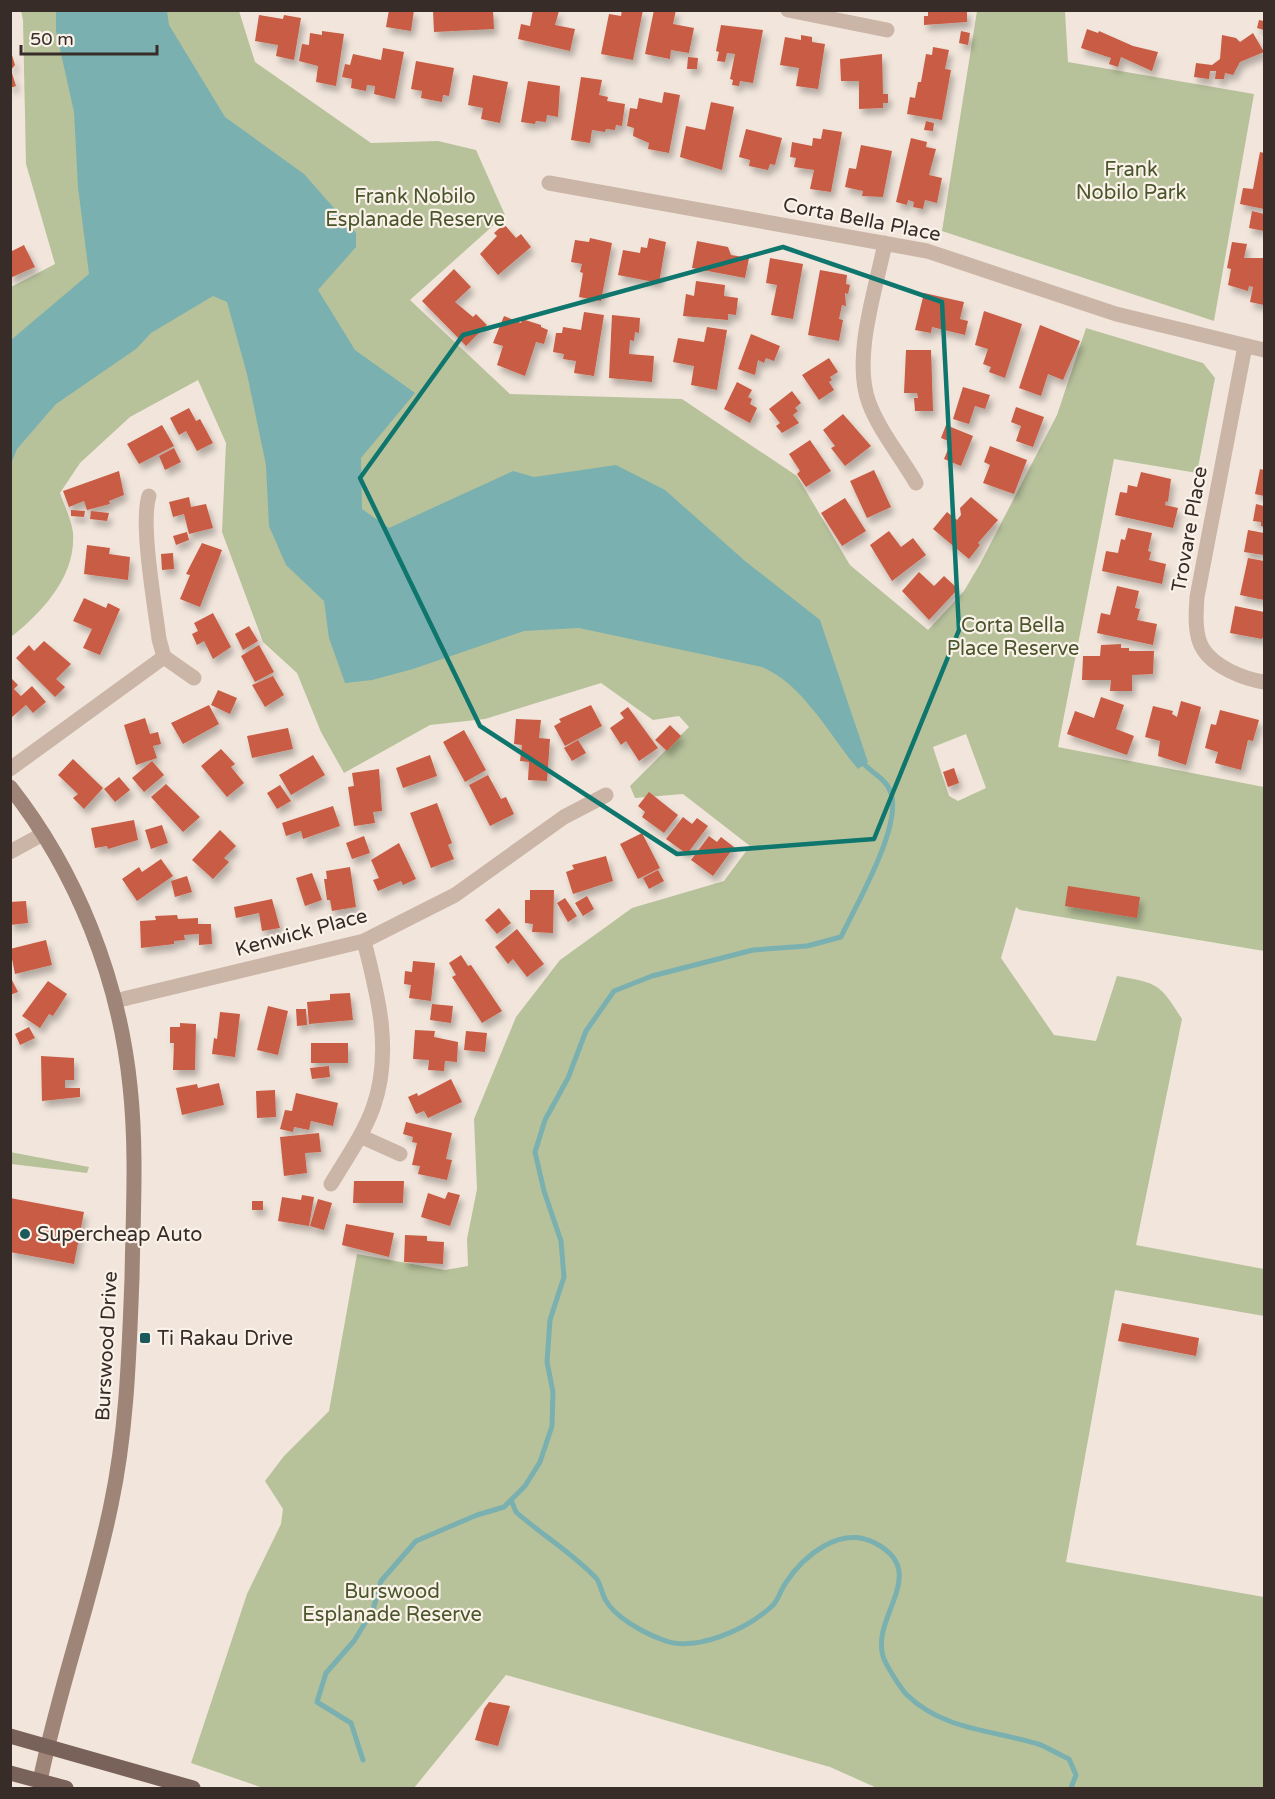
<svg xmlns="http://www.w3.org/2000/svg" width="1275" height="1799" font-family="'Varela Round',sans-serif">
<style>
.green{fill:#b7c29b;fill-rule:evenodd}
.water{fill:#7ab0af}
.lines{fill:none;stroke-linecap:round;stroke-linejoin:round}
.stream{stroke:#7ab0af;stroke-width:5}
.building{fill:#c85c44;filter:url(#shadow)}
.street{stroke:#cbb5a7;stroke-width:15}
.secondary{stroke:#9f8478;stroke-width:15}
.primary{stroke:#796259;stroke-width:15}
.marked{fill:none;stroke:#0f766e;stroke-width:4.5;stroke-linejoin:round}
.poi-dot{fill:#1c595a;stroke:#faf1e8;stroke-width:2}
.labels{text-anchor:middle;stroke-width:4.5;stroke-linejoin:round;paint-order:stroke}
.park-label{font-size:20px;fill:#49562b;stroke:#faf1e8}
.street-label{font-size:20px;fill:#372c28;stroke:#faf1e8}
.poi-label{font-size:20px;fill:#372c28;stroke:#faf1e8;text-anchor:start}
</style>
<defs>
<filter id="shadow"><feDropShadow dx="3.5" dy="6" stdDeviation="3" flood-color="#0004"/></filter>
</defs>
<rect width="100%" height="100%" fill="#f2e6dc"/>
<!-- green -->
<path class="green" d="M21,11h218l16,51 116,81 67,-2 38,9 29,65 -95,85 100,94 172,5 115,77 53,89 78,65 36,-39 16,-27 77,-149 29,-87 117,35 12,15 -18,95 -83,-14 -56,288 206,40v164l-244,-41 -4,-3 -15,51 53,77 42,6 21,-65c41,7 43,8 65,43l-46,226 128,24v47l-149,-26 -49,272 198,35v191h-387l-47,-21 -324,-92 -92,113h-151l-72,-25 56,-169 34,-70 2,-15 -18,-28 19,-25 45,-45 28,-157 88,16 23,-4 -1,-27 10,-50 -3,-70 42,-102 44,-57 72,-52 92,-27 26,-35 -67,-52 -48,4 -5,-12 59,-59 -10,-11 -26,4 -52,-37 -116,36 -55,6 -86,48 -23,-41 -24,-59 -34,-31 -41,-110 4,-89 -28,-63 -68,37 -50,46 -20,30c4,12 12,28 13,40 3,44 -31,79 -62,104v-350l44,-23 -29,-100 -3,-144zM966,734l20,54 -28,13 -9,-5 -16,-49z
M977,11h88l3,51 186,32 -40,227 -272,-90z
M10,1152l79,15 -2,6 -76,-9z"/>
<!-- water -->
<path class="water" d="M56,11h111l2,14 56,92 79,57 52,59v14l-38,43 37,60 60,43 -54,65 1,51 27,19 124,-57 21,6 82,-12 49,25 80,71 75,59 48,142 -10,7c-28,-33 -55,-85 -96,-102l-183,-39 -55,3 -111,38 -41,11 -27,3 -16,-45 -5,-37 -38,-36 -17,-39 -3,-61 -19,-91 -20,-72 -14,-6 -62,37 -15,16 -80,55 -39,45 -6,15v-124l78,-66 -11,-87 -4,-75 -18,-81z"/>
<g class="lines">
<!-- stream -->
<path class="stream" d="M511,1500l5,12c26,23 56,41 80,66 5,6 5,14 9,21 9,18 39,34 58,41 32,13 84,-11 108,-33 7,-5 9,-16 14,-23 18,-28 55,-59 90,-41 56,29 -4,73 8,113 2,8 18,33 24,39 37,36 88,35 134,50 9,4 19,10 28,14l7,16 -5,13
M363,1760l-12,-37 -34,-21 9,-29 28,-32 19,-31 8,-29 35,-40 61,-26 27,-8 21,-21 15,-24 12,-36 1,-34 -6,-30 3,-42 14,-43 -3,-36 -17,-50 -9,-39 10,-32 23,-42 18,-47 28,-40 38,-15 101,-26 54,-4 34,-9c15,-32 61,-110 50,-144 -5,-16 -23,-21 -31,-34"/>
</g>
<!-- building -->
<path class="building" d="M389,10h25l-3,21 -25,-4z
M433,10h60l1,19 -60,3z
M533,10l26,1 -4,14 20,4 -5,22 -52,-12 3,-15 9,2z
M622,10h21l-10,50 -32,-6 8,-40 12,2z
M654,10h22l-3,14 21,4 -5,25 -18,-3 -1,9 -25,-5z
M928,10h39v12l-43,3v-9h4z
M259,15l24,4 1,-4 17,3 -7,42 -18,-4 2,-11 -23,-4z
M1259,20l5,1v9l-7,-2z
M721,25l42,5 -10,53 -13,-2 -1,5 -7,-1 1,-5 -3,-1 5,-25 -8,-1 -2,9 -8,-1 2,-9 -3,-1z
M1087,29l11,4 1,-2 34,15 25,6 -6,19 -31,-14 -3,10 -9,-3 2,-6 -30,-10z
M322,31l22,3 -8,52 -20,-4 2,-16 -19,-5 3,-17 7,1 1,-12 12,2z
M961,31l9,2 -2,12 -9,-2z
M1253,33l11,19 -24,10 -7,13 -8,-2 -1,6h-9l1,-8h-6l-1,8 -15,-2 2,-14 16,2 8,-6 2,-24 14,3 4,4z
M801,35l11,2v5l13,2 -7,45 -22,-3 3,-18 -19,-3 5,-28 16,3z
M933,47l16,3 -4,19 6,1 -9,50 -35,-6 3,-17 5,1 3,-16h3l5,-28 6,1z
M383,48l21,4 -9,47 -21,-5 1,-8 -8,-1 -1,6 -15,-3 1,-9 -10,-2 3,-13 5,1 3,-11 28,6z
M11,52l4,13 -4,5 5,16 -6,2z
M882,54l1,40h5v9h-5v5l-24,1v-28h-18l-1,-22z
M688,57l10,1 -1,11h-10z
M416,61l38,7 -5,28 -6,-1 -1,7 -21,-4 1,-7 -11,-2z
M473,75l35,7 -8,41 -19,-4 2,-11 -15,-3z
M581,77l21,3 -3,15 9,2 -1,4 18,3 -3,22 -6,-1 -1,5 -9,-1 -1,3 -13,-2 -2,13 -19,-3z
M528,81l32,5 -2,31 -11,-2 -1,7 -10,-1 -1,3 -14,-2z
M664,92l16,3 -11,58 -21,-4 1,-6 -16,-7 1,-8 -7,-2 3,-18 7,1 2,-11 23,5z
M711,102l23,5 -12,63 -42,-13 6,-31 19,4z
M926,121l8,2 -1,8 -9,-1z
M746,129l36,9 -7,27 -5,-1 -2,6 -19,-4 1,-6 -11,-3z
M823,129l19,3 -11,60 -21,-3 4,-19 -20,-3 2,-9 -6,-1 2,-15 20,4 1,-8 8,1z
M911,138l16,4 -1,5 10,2 -7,26 13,3 -5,25 -12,-3 -2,9 -10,-2 1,-5 -6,-2 -1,5 -11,-3z
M861,145l31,6 -9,46 -21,-1 1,-5 -18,-4 4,-19 7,1z
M1260,152l4,1v56l-24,-5 3,-16 10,1z
M1252,211l12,3v17l-15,-3z
M504,224l12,14 5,-4 10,13 -33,28 -18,-21 17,-18 -3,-3z
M590,238l22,5 -11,58 -22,-4 4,-24 -3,-1 2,-8 -11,-2 4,-22 14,2z
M649,238l17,4 -7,41 -41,-8 5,-25 17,3 1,-6 6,1z
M697,241l31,6 3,8 18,3 -4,20 -53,-10z
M1232,242l15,2 -3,14h20v47l-14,-3 3,-15 -4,-1 -1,5 -20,-6 3,-16 -4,-1z
M24,245l11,22 -25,11v-26z
M770,258l33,6 -10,55 -22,-4 6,-30 -11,-2z
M454,269l17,18 -16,15 18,15 3,-3 11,11 -21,21 -44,-45z
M820,270l27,5 -1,9 4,1 -2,9 -3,-1 1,13 -4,-1 -3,14 4,1 -4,21 -31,-6z
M696,281l29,4 -1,11 14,2 -2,17 -8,-1v6l-45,-4 3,-22 8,2z
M924,293l40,9 -4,17 8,2 -3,14 -33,-8 -1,6 -16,-3z
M984,311l38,13 -17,54 -16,-6 2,-5 -8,-3 5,-15 -13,-4z
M584,312l20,3 -10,61 -20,-3 2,-12 -13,-2 1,-5 -11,-2 3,-19h6l1,-6 18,3z
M612,315l28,3 -1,15 -4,-1 -1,9 -4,-1 -1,14 25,2 -2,26 -43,-4z
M504,316l17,7 1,-4 19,6v2l7,3 -4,14 -8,-2 -11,34 -28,-11 6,-19 -10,-3z
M1040,325l40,16 -17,39 -15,-6 -7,22 -22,-8z
M707,327l20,3 -10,60 -26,-5 3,-19 -21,-4 5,-24 26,4z
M751,334l29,12 -6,15 -8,-3 -2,5 -6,-3 -3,15 -17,-6z
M906,350h25l2,61h-18l-1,-13h4l-1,-5h-13z
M829,358l9,14 -8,5 2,3 -3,2 5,8 -15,10 -17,-25z
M737,382l15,8 -4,7 4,2 -2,5 7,4 -7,15 -26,-14z
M963,387l27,8 -5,14 -10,-3 -6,18 -16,-5z
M792,391l9,12 -6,5 3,3 -5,4 6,8 -17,10 -6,-7 4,-3 -11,-14z
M1016,407l28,10 -11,30 -17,-6 5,-15 -10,-4z
M189,408l7,13 4,-2 13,24 -16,8 -11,-20 -7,4 -9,-17z
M843,414l28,32 -26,20 -14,-18 4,-2 -12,-16z
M162,425l12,21 -35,18 -12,-20z
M946,425l27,11 -12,30 -17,-7 7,-17 -10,-4z
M810,440l21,31 -25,16 -9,-13 3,-3 -11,-17z
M990,446l37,14 -13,34 -31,-11 7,-18 -6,-3z
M174,448l7,14 -16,8 -6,-14z
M1260,469l4,1v26l-9,-2z
M874,470l17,37 -24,11 -17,-37z
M119,471l5,24 -15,6 1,3 -23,6 -3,-9 -15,6 -6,-16z
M1141,472l30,7 -3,23 -2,-1 -1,4 13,3 -5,20 -58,-13 5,-23 7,1 1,-8 9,2z
M189,497l2,10 15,-3 7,24 -24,6 -5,-20 -11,3 -4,-15z
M971,497l27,23 -20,23 2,2 -11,14 -36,-30 14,-17 10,8 4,-5 -1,-7z
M845,498l21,33 -24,15 -21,-33z
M1256,504l8,2v21l-3,-1v-4l-8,-1z
M71,510l14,1 -1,6 -13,-1z
M91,511l18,2 -2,8 -17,-2z
M1128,528l24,5 -4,18 3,1 -2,8 17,4 -4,20 -60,-13 4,-20 12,2 3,-14 4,1z
M1248,530l16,3v22l-20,-3z
M889,531l12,16 12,-9 13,17 -34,26 -22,-36z
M187,532l2,8 -13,5 -3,-9z
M202,543l20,7 -22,57 -20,-8 10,-24 -4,-1z
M87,545l23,3 -1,6 21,3 -2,23 -44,-6z
M173,553l1,16 -12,1 -1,-16z
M1248,558l16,3v39l-24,-5z
M919,572l15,14 10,-10 14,13 -29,31 -27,-29z
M1117,586l22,5 -4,17 5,1 -3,11 20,4 -4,21 -56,-12 4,-20 9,2z
M84,598l22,10 2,-5 12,6 -20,46 -17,-7 9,-19 -19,-8z
M1235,606l29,6v23l-2,4 -32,-6z
M213,613l18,34 -18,12 -9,-18 -7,4 -5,-11 6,-3 -4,-8z
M249,626l9,15 -15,9 -8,-16z
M44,641l27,23 -15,15 9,8 -10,10 -39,-39 13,-13 5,6z
M1121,644v4h8v3h25l-1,23 -21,1v16h-22l1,-11h-29l1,-24h17l1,-11z
M259,645l15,27 -19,10 -14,-26z
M273,676l11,19 -19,12 -13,-22z
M10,677l8,8 -4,4 7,7 11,-10 14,16 -13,11 -7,-8 -14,12z
M218,690l19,8 -7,16 -19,-9z
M1101,697l23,8 -8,24 18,7 -7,19 -60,-21 8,-23 19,7z
M1181,701l20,6 -15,58 -28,-9 2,-15 -15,-4 8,-31 20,5 -1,3 5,3z
M209,705l10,19 -36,20 -12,-21z
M591,705l11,21 -37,20 -11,-20 7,-4 -2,-3z
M628,707l30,41 -19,13 -13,-20 -5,4 -11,-17 14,-10 -4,-5z
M1220,710l39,10 -6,21 -5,-1 -7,30 -26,-7 3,-11 -13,-4 6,-24 5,1z
M145,718l5,16 8,-2 3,12 -8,2 4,12 -21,7 -12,-40z
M516,719l25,1 -2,18 11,1 -3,42 -19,-1 1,-18 -9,-1 2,-16 -8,-1z
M670,725l11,11 -14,15 -12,-11z
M288,728l5,21 -41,9 -5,-22z
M464,730l22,40 -21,12 -22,-40z
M578,740l8,13 -14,8 -8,-13z
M221,749l14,15 -4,3 13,16 -17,14 -26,-31z
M313,755l12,20 -34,20 -12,-20z
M430,755l7,21 -34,12 -7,-20z
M73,759l30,29 -19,21 -11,-11 5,-4 -20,-19z
M152,761l12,14 -20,17 -12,-14z
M954,768l5,15 -11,4 -5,-15z
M379,769l3,42 -9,1 2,11 -21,3 -6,-39 6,-1 -2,-13z
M488,775l13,24 5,-2 8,17 -24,12 -21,-41z
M119,777l11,13 -15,12 -11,-13z
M166,784l34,33 -17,15 -32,-35z
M280,785l11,16 -14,8 -10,-16z
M649,792l29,23 -14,18 -22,-16 3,-5 -7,-6z
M437,803l15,40 -4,2 6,14 -23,9 -21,-55z
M333,806l7,20 -37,13 -2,-8 -15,5 -4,-13z
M683,817l9,7 5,-6 11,8 -21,28 -21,-15z
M134,820l4,20 -30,9 -1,-3 -12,2 -4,-20z
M162,825l6,18 -17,6 -6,-19z
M220,830l16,16 -12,12 5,4 -16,17 -21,-19z
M642,833l18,35 -22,11 -18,-35z
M364,836l6,17 -18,6 -6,-16z
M709,836l8,6 4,-5 13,10 -21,29 -22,-16z
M399,843l17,36 -13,6 -2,-4 -23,10 -5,-11 6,-2 -8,-18z
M606,856l7,25 -40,13 -7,-22 8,-3 -2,-4z
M161,859l12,17 -36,25 -15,-22 17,-12 3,5z
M350,867l6,40 -24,4 -2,-11h-3l-3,-21h3l-1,-8z
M658,870l6,11 -15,8 -6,-11z
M312,873l10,27 -17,6 -9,-28z
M187,876l5,16 -17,5 -4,-16z
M1068,886l72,11 -3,21 -72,-12z
M530,890h24l-1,43 -21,-1 1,-8 -8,-1v-23h5z
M587,896l7,13 -11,7 -8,-13z
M565,898l12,18 -9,6 -11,-19z
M272,899l8,29 -18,3 -3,-18 -23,5 -2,-11z
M26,901l2,22 -18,2v-23z
M499,908l12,15 -14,11 -12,-14z
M177,915l1,4 20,-1v6h13l1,20 -13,1v-11l-15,1 1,5 -11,1v3l-33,4 -1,-27 16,-1 -1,-4z
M517,929l27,35 -17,13 -14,-18 -5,5 -13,-17z
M46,940l6,25 -37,9 -5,-25z
M461,955l7,11 3,-1 31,46 -20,12 -30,-46 4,-2 -7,-12z
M413,961l22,2 -4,38 -22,-3 2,-13 -7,-1 1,-13 7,1z
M10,976l8,16 -8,3z
M48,981l19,13 -14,22 -4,-2 -9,14 -18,-12z
M350,993l3,27 -44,4 -2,-22 23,-2v-6z
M432,1004l21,2 -2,17 -21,-3z
M268,1006l20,5 -10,44 -21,-5z
M296,1009h10l1,16 -10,1z
M220,1012l20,2 -5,43 -23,-3 2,-16 3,1z
M180,1023l16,1 -1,46h-22l1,-27h-4v-16h10z
M29,1027l6,11 -15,7 -5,-11z
M415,1030l20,1 -1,6 24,5 -1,20 -12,-1 -1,10 -16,-1 1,-10 -16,-1z
M466,1031l21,2 -2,19 -21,-2z
M311,1043h37v20h-37z
M41,1056l33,2v22h-9v8h15v9l-38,4z
M329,1066l1,11 -18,2 -2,-11z
M451,1079l11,23 -34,16 -4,-7 -8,3 -8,-17 9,-4 1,3z
M219,1083l5,22 -42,10 -6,-27 21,-4 1,4z
M275,1090l1,27 -19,1 -1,-27z
M296,1093l42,10 -5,23 -22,-5 -2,9 -15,-3 -1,5 -13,-3 5,-19 7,1z
M406,1122l46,11 -6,26 6,1 -5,20 -29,-6 2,-8 -8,-1 5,-22 -5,-1 1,-5 -10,-3z
M319,1133l2,19 -16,1 2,20 -23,3 -4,-39z
M354,1181h50l-1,22h-50z
M448,1192l12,3 -10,31 -29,-9 7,-24 17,6z
M302,1195l12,2 -5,29 -31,-5 4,-24 19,3z
M10,1198l74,14 -10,52 -64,-12z
M318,1199l14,4 -8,27 -14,-4z
M252,1201h11v9h-11z
M346,1224l48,9 -5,24 -47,-12z
M405,1235l22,1v5l17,1 -1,22 -39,-2z
M1122,1323l77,15 -3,18 -78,-15z
M489,1702l21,4 -12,40 -23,-6 9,-31z"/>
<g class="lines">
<!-- street -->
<path class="street" d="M788,10l99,20
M549,183l378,68 189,63 148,36
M885,243c-9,46 -33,115 -16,160 10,27 32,54 47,80
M1245,346l-48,251c-1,15 -3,38 6,52 11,18 41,30 61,33
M164,657l30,21
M10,769l154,-112 -5,-18c-4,-33 -19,-116 -10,-143
M10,852l33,-18
M115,1001l249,-60 91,-46 109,-78 42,-22
M360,1136l40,18
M331,1184c15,-25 32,-49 42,-76 20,-56 5,-113 -9,-167"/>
<!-- secondary -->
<path class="secondary" d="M10,787c67,85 109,192 120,299 7,64 3,128 2,192 -3,76 -5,152 -21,227 -19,93 -52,182 -71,276"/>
<!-- primary -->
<path class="primary" d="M10,1736l183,52
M10,1773l56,15"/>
</g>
<!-- marked area -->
<path class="marked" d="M783,247l159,55 17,328 -85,209 -197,15 -197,-128 -120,-248 103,-143z"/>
<!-- markers -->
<g class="poi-dot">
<circle cx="25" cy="1234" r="6"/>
<rect x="139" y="1332" width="12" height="12" rx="3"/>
</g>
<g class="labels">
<!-- park labels -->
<g class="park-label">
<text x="1131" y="176">Frank<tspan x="1131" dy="23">Nobilo Park</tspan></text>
<text x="415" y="203">Frank Nobilo<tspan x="415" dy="23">Esplanade Reserve</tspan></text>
<text x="1013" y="632">Corta Bella<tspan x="1013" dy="23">Place Reserve</tspan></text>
<text x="392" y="1598">Burswood<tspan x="392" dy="23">Esplanade Reserve</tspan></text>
</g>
<!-- street labels -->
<g class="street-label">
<text transform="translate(862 219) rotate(11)" y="7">Corta Bella Place</text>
<text transform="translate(1189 529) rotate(-80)" y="7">Trovare Place</text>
<text transform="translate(301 932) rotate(-15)" y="7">Kenwick Place</text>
<text transform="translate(106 1346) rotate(-87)" y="7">Burswood Drive</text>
</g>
<!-- poi labels -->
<g class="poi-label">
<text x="37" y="1241">Supercheap Auto</text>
<text x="157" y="1345">Ti Rakau Drive</text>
</g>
</g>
<!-- border -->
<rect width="1275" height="1799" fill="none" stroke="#372c28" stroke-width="24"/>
<!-- scale -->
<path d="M21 45v9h136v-9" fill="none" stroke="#372c28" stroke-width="3"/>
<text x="30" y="45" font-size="18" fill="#372c28" stroke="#faf1e8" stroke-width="4.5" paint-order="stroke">50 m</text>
</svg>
